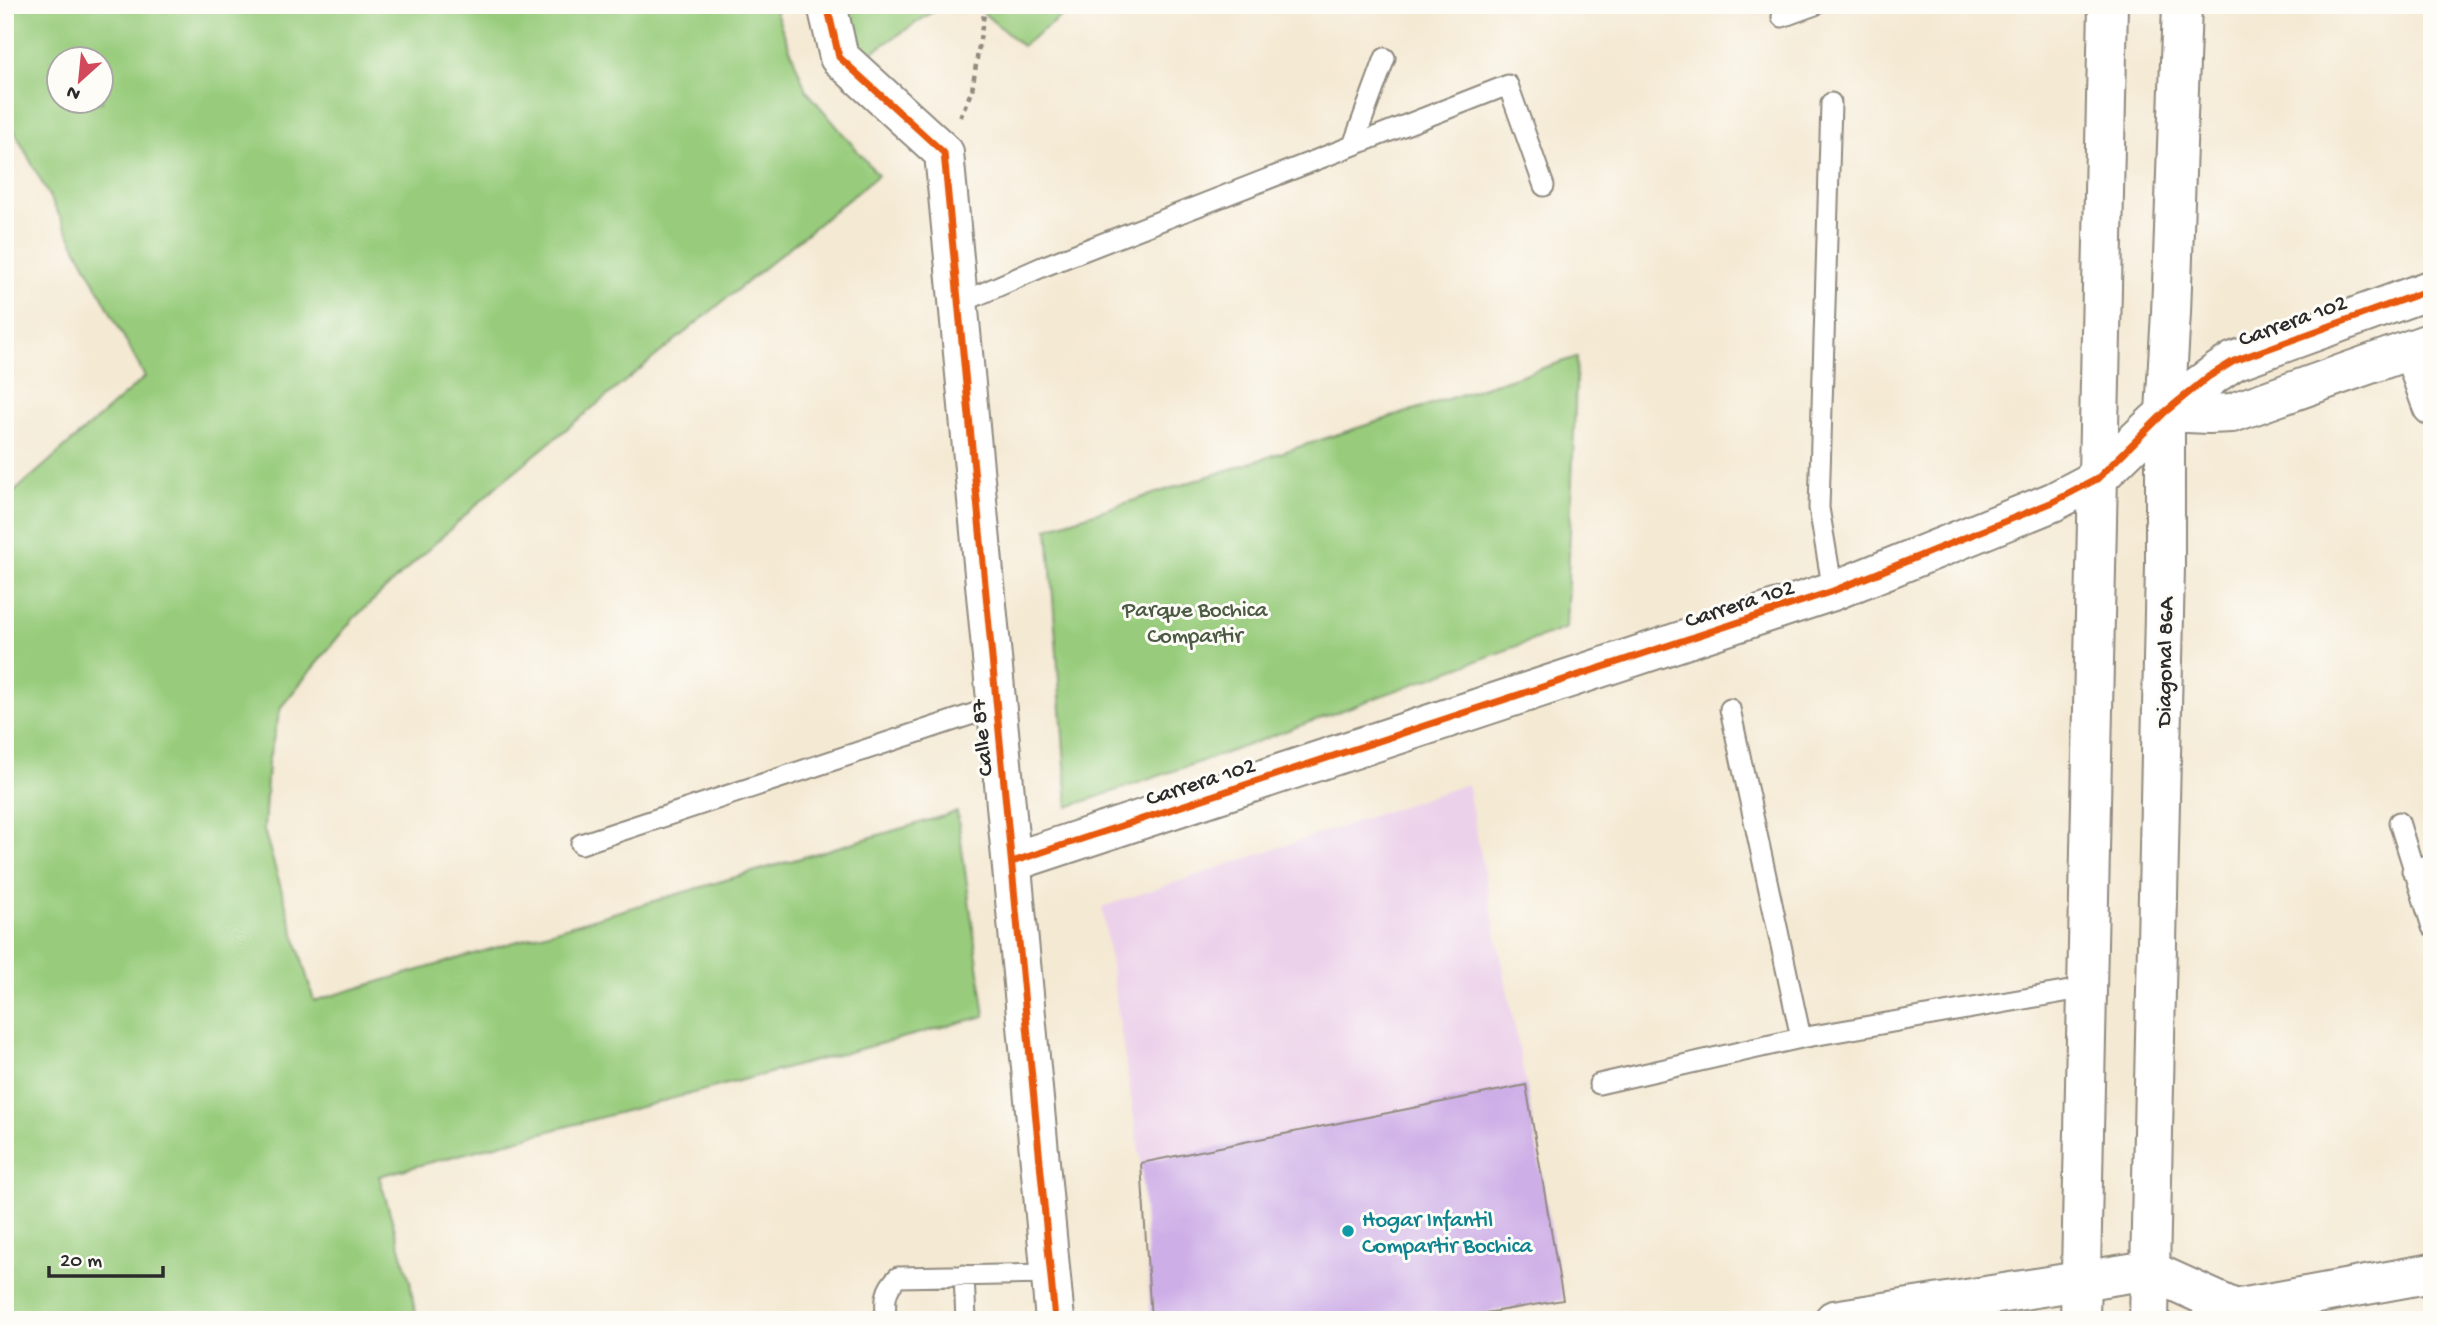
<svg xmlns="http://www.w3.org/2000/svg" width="2437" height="1325" font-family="'Gochi Hand',sans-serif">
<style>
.built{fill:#ecd1ea}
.green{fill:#98cc7c;stroke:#627c54;stroke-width:2;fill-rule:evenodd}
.building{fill:#ceaee7}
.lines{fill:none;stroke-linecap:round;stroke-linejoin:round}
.service-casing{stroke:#908a7f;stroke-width:23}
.minor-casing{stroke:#908a7f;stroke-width:42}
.tertiary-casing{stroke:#908a7f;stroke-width:42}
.path{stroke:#908a7f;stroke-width:4.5;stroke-dasharray:5 5;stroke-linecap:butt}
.service{stroke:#fff;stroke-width:19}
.minor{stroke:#fff;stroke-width:38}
.tertiary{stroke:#fff;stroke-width:38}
.cycleway-casing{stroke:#fdfcf7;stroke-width:11}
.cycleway{stroke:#e8590c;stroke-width:7}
.culture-dot{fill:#0f9aa8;stroke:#fdfcf7;stroke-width:2.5}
.labels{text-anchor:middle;stroke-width:6;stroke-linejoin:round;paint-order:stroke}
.street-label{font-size:23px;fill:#2b2b2b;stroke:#fdfcf7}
.park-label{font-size:23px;fill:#4c5b43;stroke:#fdfcf7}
.culture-label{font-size:23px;fill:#0d838f;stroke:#fdfcf7;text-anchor:start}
</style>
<rect width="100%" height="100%" fill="#fdfcf7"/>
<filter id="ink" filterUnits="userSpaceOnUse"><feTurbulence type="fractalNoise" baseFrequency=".0143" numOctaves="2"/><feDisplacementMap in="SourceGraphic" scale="14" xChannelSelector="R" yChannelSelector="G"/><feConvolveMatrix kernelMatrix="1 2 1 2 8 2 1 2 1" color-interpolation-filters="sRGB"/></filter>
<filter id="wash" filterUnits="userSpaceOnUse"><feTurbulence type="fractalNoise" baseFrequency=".00686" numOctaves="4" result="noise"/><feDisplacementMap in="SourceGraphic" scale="28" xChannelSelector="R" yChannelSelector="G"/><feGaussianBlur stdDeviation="1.57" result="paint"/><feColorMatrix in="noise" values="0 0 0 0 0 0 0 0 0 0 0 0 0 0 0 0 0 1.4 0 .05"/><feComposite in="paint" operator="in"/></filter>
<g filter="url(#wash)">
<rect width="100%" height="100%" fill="#f4e9d3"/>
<!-- built -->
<path class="built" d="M1467,784l59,301 -385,78 -39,-256z"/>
<!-- green -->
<path class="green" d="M5,5h768l33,85 72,85 -379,309 -147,136 -71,87 -13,55 -4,68 50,171 643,-189 28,204 -606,160 31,105 6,39h-411v-820l140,-123 -140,-264zM60,60h42v42h-42z
M831,5h112l-90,60z
M974,5h102l-54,41z
M1577,357l-11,271 -340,125 -158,54 -20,-279z"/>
<g id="blocks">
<!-- building -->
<path class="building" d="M1526,1085l37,215 -119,20h-293l-10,-157z"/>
</g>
</g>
<g filter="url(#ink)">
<use href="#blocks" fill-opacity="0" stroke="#908a7f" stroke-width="2"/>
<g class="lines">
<!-- service casing -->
<g class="service-casing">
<path id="service" d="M1782,17l33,-12
M1831,103l-12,405 14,83
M1353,145l32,-87
M958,304l84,-37 466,-182 36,101
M1730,709l71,329
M2399,822l33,105
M581,844l416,-138
M2412,871l20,-8
M1599,1084l202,-46 286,-50
M964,1275l2,45
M886,1320c-1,-19 -2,-30 12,-43l153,-3"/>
</g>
<!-- minor casing -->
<g class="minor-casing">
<path id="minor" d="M827,5l12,52 105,96 111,1167
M2412,349l20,57
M1012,862l821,-271 220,-89 44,-23
M2211,1318l24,-9 197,-36
M1834,1320l315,-50 86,39"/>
</g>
<!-- tertiary casing -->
<g class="tertiary-casing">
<path id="tertiary" d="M2165,412l44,2 23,-1 200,-71
M2097,479c43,-43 85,-85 137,-118l198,-72
M2080,1320l28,-1315
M2149,1320l16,-754v-154l6,-99 11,-308"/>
</g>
<!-- path -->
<path class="path" d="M960,117l12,-27 12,-76 -1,-9"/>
<!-- service -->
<use href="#service" class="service"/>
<!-- minor -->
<use href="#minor" class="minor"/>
<!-- tertiary -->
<use href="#tertiary" class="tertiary"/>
<!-- cycleway casing -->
<g class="cycleway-casing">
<path id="cycleway" d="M827,5l12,52 105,96 111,1167
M1012,862l821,-271 220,-89 44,-23 68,-67 43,-35 26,-16 198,-72"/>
</g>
<!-- cycleway -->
<use href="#cycleway" class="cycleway"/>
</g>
</g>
<!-- markers -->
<circle class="culture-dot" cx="1348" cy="1231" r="7"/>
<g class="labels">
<!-- street labels -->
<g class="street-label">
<text transform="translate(2292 319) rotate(-20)" y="8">Carrera 102</text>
<text transform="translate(1739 602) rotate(-18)" y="8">Carrera 102</text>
<text transform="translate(2163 662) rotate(-89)" y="8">Diagonal 86A</text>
<text transform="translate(980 738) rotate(-96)" y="8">Calle 87</text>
<text transform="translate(1200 780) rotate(-18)" y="8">Carrera 102</text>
</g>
<!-- park labels -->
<g class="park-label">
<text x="1195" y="616">Parque Bochica<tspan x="1195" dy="26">Compartir</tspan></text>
</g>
<!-- culture labels -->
<g class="culture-label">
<text x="1362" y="1226">Hogar Infantil<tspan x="1362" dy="26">Compartir Bochica</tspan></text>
</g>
</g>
<!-- margin -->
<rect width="2437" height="1325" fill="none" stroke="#fdfcf7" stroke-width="28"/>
<!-- north arrow -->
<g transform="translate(80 80) rotate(207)"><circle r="33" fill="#fdfcf7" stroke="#a9a8a5" stroke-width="2"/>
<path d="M0-5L12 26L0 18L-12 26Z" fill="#d1495b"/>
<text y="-10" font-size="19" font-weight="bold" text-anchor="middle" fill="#2b2b2b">N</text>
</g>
<!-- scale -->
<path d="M49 1266v10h114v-10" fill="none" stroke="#2b2b2b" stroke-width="3.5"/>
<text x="60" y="1266" font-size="21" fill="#2b2b2b" stroke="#fdfcf7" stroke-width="5" paint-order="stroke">20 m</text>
</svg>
